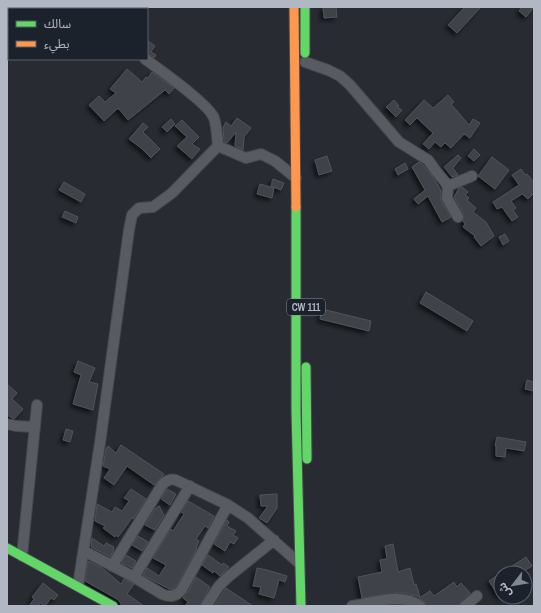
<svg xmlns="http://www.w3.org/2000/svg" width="541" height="613" font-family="'Archivo Narrow','Noto Sans Arabic',sans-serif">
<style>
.building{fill:#3f4248;stroke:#4f535a;filter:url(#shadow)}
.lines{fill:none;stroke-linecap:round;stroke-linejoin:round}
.street-casing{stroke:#46484d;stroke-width:12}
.fast-casing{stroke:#46484d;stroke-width:11}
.slow-casing{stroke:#46484d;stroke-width:11}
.street{stroke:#585b61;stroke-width:10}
.fast{stroke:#63d668;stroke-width:9}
.slow{stroke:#ff974d;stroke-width:9}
.labels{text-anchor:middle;stroke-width:3.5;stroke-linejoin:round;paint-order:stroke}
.shield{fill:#1c222c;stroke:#848b96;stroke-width:1}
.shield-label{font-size:10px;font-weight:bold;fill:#b1b8c4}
</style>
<defs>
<filter id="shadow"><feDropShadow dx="-3" dy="3" stdDeviation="2" flood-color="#0009"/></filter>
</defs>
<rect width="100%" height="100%" fill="#282c32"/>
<!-- building -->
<path class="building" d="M323,7h13l1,10 -13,1z
M465,7h16l-24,26 -9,-8z
M522,7h12l-8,10 -7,-6z
M147,40l8,6 -4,6 5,3 -2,3 -7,-5z
M127,69l15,13 4,-5 2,1 4,-6 22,16 -5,6 -4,-4 -37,30 -9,-11h-2l-13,12 -15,-16 10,-9 6,6 11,-9 -6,-4z
M448,95l6,7 -3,2 18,21 4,-6 7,4 -10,15 -6,-4 -13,14 -6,-5 -4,4 -6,-5 -6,7 -6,-5 10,-11 -16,-15 -7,7 -5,-5 19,-20 9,8z
M394,100l5,6 -2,1 5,3 -6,7 -10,-10z
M237,118l14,10 -7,9 -1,13 -8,-4 1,-14 -9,11 -3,-1 -1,-15 3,-5 5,4z
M171,119l4,5 -8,8 -5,-5z
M182,120l17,17 -7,7 8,5 -8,10 -15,-13 10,-9 -12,-11z
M143,123l5,4 -5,5 17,17 -9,9 -10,-10 -12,-9z
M474,149l6,6 -6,6 -6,-5z
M458,155l3,3 -8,10 5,7 -6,2 -8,-10z
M327,156l5,15 -13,4 -4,-15z
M492,157l17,13 -14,19 -17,-13z
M419,162l4,3 12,15 6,11v10l10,16 -9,5 -14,-26 -10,8 -4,-5 11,-9 -13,-23z
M405,163l3,6 -10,6 -3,-6z
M521,169l4,6 2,-1 7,8v11l-6,6 -6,-5 -11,7 5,7 -3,2 5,7 -6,4 -10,-14 -5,2 -4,-7 26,-17 -7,-10z
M273,179l11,4 -3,7 -10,-4z
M64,182l21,12 -4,8 -22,-12z
M260,184l14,4 -2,10 -15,-4z
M462,187l6,5 -3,3 4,3 -2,2 9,8 -3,4 13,10 8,14 -13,10 -7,-9 1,-1 -12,-9 2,-3 -2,-3 1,-7 -10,-17 5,-9z
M65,211l13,6 -2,6 -14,-6z
M505,234l4,7 -6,4 -4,-8z
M426,292l47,29 -6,10 -47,-28z
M322,309l49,12 -2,10 -49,-12z
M78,361l17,7 -6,14 9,2 -5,26 -20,-6 8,-29 -7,-3z
M527,380l7,2v9l-9,-2z
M7,384l10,9 -5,6 11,10 -9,10 -7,-4z
M66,429l7,2 -3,11 -7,-2z
M497,437l29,5 -2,9 -18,-3 -1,9 -9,-1v-10h-1z
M121,445l43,29 -1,1 -9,10 -27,-19 -13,19 -10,-7 6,-9 -7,-3 3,-17 2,-3 8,7z
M131,489l15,10 -13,20 -1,-1 -14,19 -2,-2 -1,2 -12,-9 2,-2 -10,-5 2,-17 15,8 3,-5 7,4 7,-10 -5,-3z
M167,489l9,5 -6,11 -9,-6z
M277,494v14l-10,15 -8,-5 9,-12h-7l-1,-11z
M188,501l26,15 -6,12 -3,-2 -9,13 3,2 -3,7h1l-20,37 -4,4h-4l-26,-14 4,-7 12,8 7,-11 -13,-7 18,-29 2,2 11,-17 -3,-2z
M159,506l5,9 -9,15 -10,-5 10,-16z
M227,520l2,2 -2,4 9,5 -3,4 5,3 -4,6 -4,-2 -5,9 -11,-7z
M138,536l10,6 -6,9 -10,-6z
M92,538l12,8 2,-3 8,4 -1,2 1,1 -4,7 -19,-10z
M393,544l5,28 12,-4 4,17 2,-1 4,13 -14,-4h-11l-33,5 -4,-21 24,-5 -2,-12 7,-1 -2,-13z
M126,555l10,6 -4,7 -11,-5z
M208,555l14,10 1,-2 6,4 -9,9 -6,-5 -1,2 -11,-8z
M526,557l6,9 -11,7h-20z
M88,561l13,6 20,17 3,-5 10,5 -7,10 17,12h-22l-2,-4 -3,-3 -32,-18z
M257,568l10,2 20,6 -2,6 -6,-2 -5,18 -15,-4 2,-7 -8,-1z
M501,573v27l-12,-19z
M196,577l14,10 -10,19h-15l3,-4 -5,-4 5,-6z
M454,582l3,5 4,-4 9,10 -9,8 -2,5h-33l-1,-4 -6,-4 11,-7 4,5z
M43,583l15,12 -4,5 -3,-2 -6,8 -5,-3 -2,3h-9l5,-7 -2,-2z
M226,588l27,18h-39z"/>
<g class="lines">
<!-- street casing -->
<g class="street-casing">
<path id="street" d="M145,59c14,10 64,45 69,59 3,9 3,20 4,28
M305,62l23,8 12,6 10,9 49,57 29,18 8,11 10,12 2,5 -1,10 11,19
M448,186l24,-10
M7,424l9,2 19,1
M84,551l50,26 28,17c8,4 15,2 20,-5l46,-84 20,13 51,45
M22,556l15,-151
M112,566l50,-81c4,-5 10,-7 16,-4l50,24
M134,577l56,-91
M78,586l22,-143 29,-213 3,-15 7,-7 14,-1 19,-14 46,-47 28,12 15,-4 14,7 21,17
M206,606l13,-20 9,-9 46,-37
M352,606c20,-3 50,-14 68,0
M465,606l12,-10"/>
</g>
<!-- fast casing -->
<g class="fast-casing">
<path id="fast" d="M305,7v46
M296,207v205l5,194
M306,367l1,92
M7,548l106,58"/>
</g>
<!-- slow casing -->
<g class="slow-casing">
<path id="slow" d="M294,7l2,200"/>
</g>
<!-- street -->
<use href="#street" class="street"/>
<!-- fast -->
<use href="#fast" class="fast"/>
<!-- slow -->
<use href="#slow" class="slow"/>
</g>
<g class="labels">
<!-- shield labels -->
<rect class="shield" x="287" y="299" width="38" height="16" rx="3"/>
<g class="shield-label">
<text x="306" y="311">CW 111</text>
</g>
</g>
<!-- border -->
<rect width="541" height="613" fill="none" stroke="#b1b8c4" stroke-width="16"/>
<!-- legend -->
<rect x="8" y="8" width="140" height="52" fill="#1c222c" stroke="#585e69"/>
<rect x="16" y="21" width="20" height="6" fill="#63d668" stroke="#585e69"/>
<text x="44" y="28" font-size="12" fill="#b1b8c4">سالك</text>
<rect x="16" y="41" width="20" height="6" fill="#ff974d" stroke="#585e69"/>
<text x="44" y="48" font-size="12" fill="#b1b8c4">بطيء</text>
<!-- north arrow -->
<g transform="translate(513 585) rotate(239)"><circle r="19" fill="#1c222c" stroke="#585e69"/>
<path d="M0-3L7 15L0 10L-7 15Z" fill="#818791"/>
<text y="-6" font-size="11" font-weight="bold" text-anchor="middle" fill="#b1b8c4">ش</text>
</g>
</svg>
